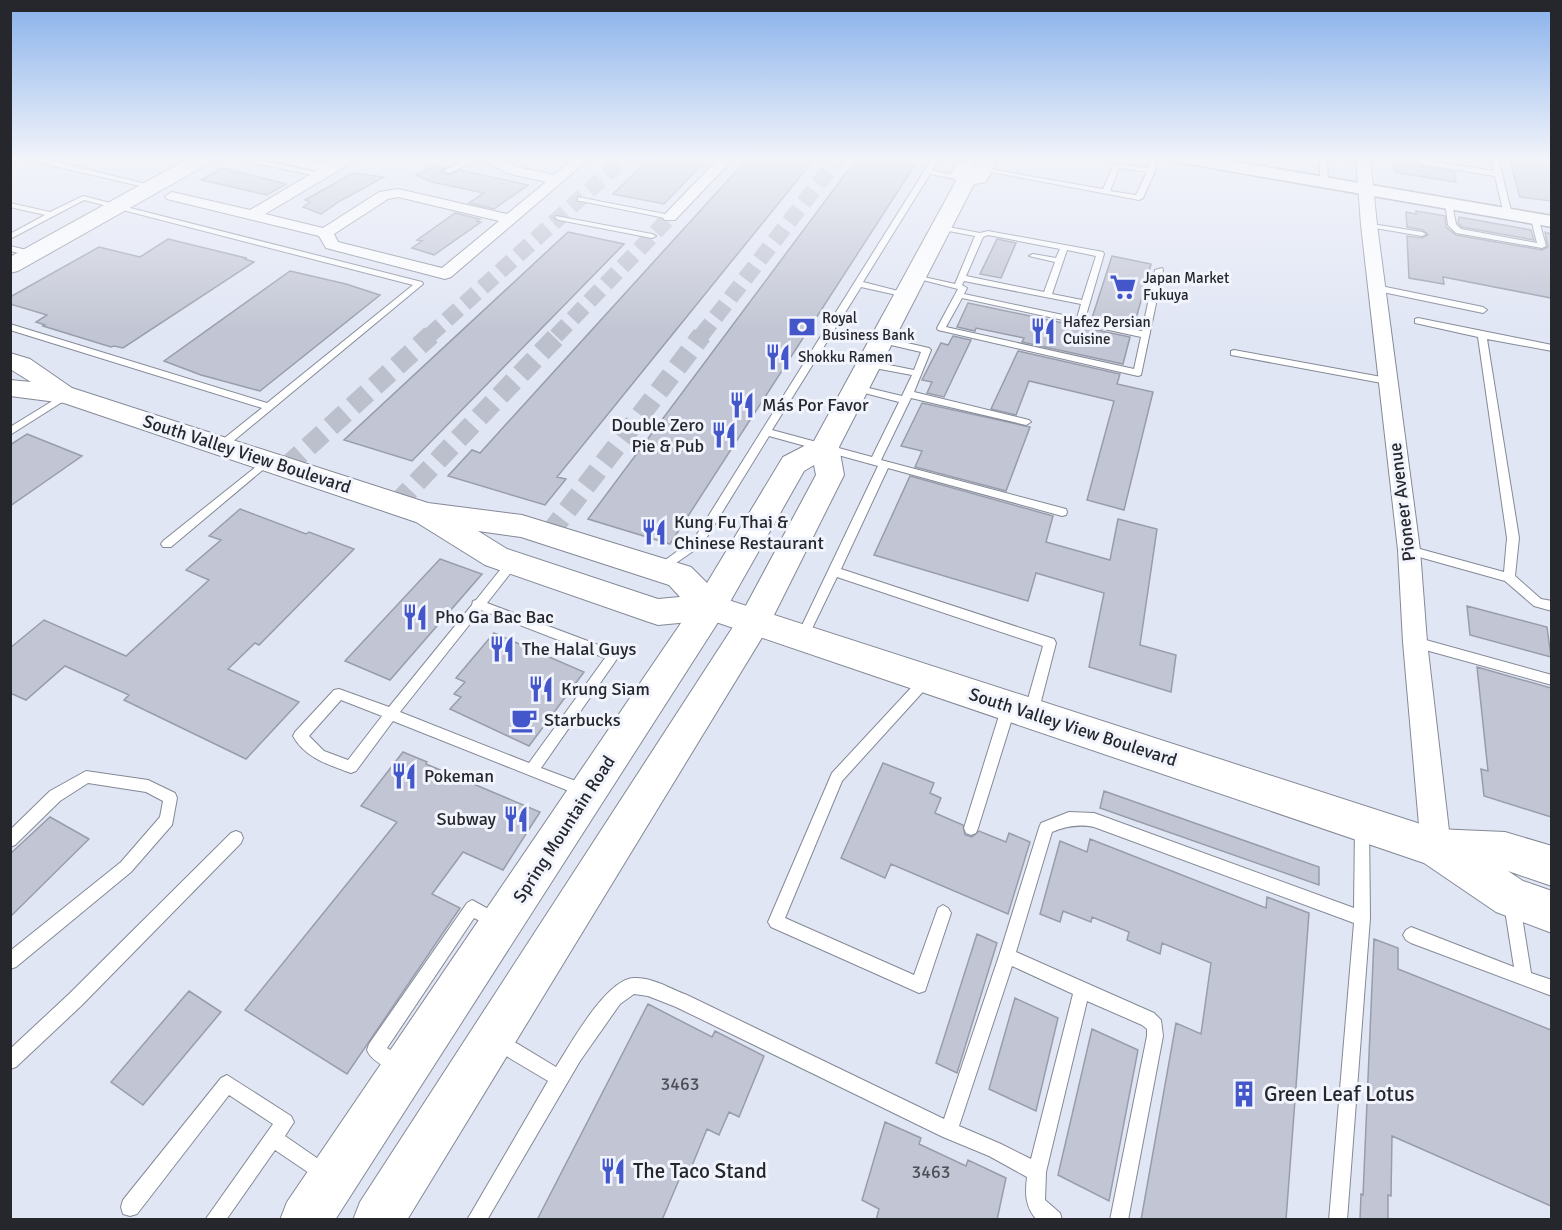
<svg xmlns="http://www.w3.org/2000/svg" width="1562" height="1230" font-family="Signika,sans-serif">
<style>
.building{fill:#c2c6d4;stroke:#989daa;stroke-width:1.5}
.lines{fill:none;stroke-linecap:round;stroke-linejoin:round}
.minor-tunnel-far1{stroke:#bcc0cd;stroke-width:16;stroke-dasharray:16 8;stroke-linecap:butt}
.minor-tunnel{stroke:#bcc0cd;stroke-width:20;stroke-dasharray:20 10;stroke-linecap:butt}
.service-casing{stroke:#848996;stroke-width:2}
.minor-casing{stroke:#848996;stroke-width:2}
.tertiary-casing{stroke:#848996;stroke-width:3}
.secondary-casing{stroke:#848996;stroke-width:2}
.primary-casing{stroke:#848996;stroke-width:2}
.service{fill:#fff;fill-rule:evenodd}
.minor{fill:#fff;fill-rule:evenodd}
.tertiary{fill:#fff;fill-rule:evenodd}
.secondary{fill:#fff;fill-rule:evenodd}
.primary{fill:#fff;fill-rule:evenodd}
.labels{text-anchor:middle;stroke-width:6;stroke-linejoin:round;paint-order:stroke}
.far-poi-label{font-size:15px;fill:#26272d;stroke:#f1f4fc;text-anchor:start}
.poi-label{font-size:18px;fill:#26272d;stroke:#f1f4fc;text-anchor:start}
.street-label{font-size:18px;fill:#26272d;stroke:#f1f4fc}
.near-number-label{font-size:18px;fill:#4d4f57}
.near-poi-label{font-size:21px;fill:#26272d;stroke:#f1f4fc;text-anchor:start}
</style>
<rect width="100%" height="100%" fill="#e1e6f5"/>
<!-- building -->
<path class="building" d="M651,157h58l-45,47 -51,-10z
M749,157h67l-259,320 9,2 -21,26 -97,-29 24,-26 8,3z
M858,157h62l-250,387 -82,-25z
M1394,157h21v5l5,4 34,6 2,10 -62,-10z
M1509,157h42v44l-31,-4z
M436,165l9,2 -4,5 8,3 11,-5 68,15 -34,24 -25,-6 15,-10 -52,-11 -16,-7z
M222,168l37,9 27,7 -19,11 -66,-15z
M353,173l31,4 -44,24 -19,13 -18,-7 7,-5 -5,-2z
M1416,211l29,5 1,11 10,8 86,15 6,-3 -3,-15 6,2v64l-108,-21 1,7 -35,-6 -2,-42 15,2 6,-3 -5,-5 -16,-3 -1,-15 10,2z
M455,213l25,6 -3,2 4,1 -47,33 -22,-7 10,-7 -5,-1z
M1459,217l72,13 3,10 -72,-13 -4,-4z
M568,232l56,12 -212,217 -68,-21z
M168,239l78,19 -1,1 9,3 -131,86 -9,-2 -3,1 -68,-21 2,-1 -9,-3 11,-7 -37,-11v-7l89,-50 41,10z
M997,239l19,4 -15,35 -21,-4z
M1112,256l39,8 -15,55h-2l-2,8 -40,-9z
M290,271l56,13 34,11 -120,96 -59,-16 -37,-14z
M968,303l162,34 -7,27 -101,-22 2,-4 -48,-10 -1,3 -18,-4z
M953,336l18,4 -27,57 -17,-4 5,-11 -10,-2 19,-37 7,2z
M1018,351l102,23 -3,10 36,8 -29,118 -37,-10 27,-99 -85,-20 -13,34 -25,-6z
M922,403l108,24 -24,64 -91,-24 7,-16 -21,-5z
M27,434l55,22 -72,50v-61z
M910,476l143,40 -7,26 64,18 8,-41 39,10 -17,116 36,10 -5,37 -82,-25 15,-74 -68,-20 -8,28 -154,-46z
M240,509l66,25 3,-2 45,17 -95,96 -4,-2 -27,26 71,33 -53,57 -122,-59 5,-5 -64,-29 -39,34 -16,-7v-45l34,-28 82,36 83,-76 -23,-10 35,-30 -12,-4z
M440,559l42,15 -92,106 -45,-19z
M1467,606l80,21 4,30 -81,-22z
M494,633l90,39 -55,74 -79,-37 11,-12 -7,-3 11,-12 -9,-4z
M1477,667l74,21v129l-67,-21 -3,-27 7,2z
M403,752l24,10 -1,2 114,48 -37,58 -40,-18 -31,42 28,14 -113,166 -102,-64 152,-188 -36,-16z
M883,763l51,20 -4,10 11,5 -6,15 28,12 2,10 7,2 7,-6 27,11 3,-9 21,9 -22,72 -117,-50 -6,14 -44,-20z
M1104,791l215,76v18l-219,-77z
M50,817l39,22 -79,78v-63z
M1090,839l176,69 1,-11 42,16 -23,307h-145l35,-197 25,11 10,-71 -49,-20 -2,11 -33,-14 2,-8 -37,-15 -1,5 -28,-11 -3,11 -20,-8 20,-73 27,11z
M977,934l20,9 -40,130 -21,-10z
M1374,939l24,9v21l153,61v176l-159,-70 -1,60 -3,-1v25h-28l1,-26 2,1z
M189,991l32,21 -78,93 -32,-23z
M1015,998l43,20 -22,93 -47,-22z
M648,1004l64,33 3,-6 49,25 -25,61 -10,-5 -10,23 -12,-6 -20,49 -6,-3 -19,45h-125z
M1092,1029l46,21 -29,151 -51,-26z
M885,1122l36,16 -2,6 47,22 2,-6 38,18 -9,42h-121l3,-11 -17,-9z"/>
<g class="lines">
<!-- minor-tunnel-far1 -->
<path class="minor-tunnel-far1" d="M429,336l197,-179
M556,336l114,-119
M701,336l138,-179"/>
<!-- minor-tunnel -->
<path class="minor-tunnel" d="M286,467l145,-132
M396,504l162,-169
M549,534l153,-199"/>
<!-- service casing -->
<g class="service-casing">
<path id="service" d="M30,157h9l118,30 -4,2 -121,-28 -3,-2z
M471,157h10l-31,16 -7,-2z
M933,157h7l-8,13 38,9 -4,2 -36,-7 -67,108 47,12 -4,3 -45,-10 -89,143 100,27 27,-55 -46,-12 -2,-2 5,-3 46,11 10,-21 -43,-8 -5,-3 5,-3 45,9 7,-18 -43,-10v-4l3,-1 48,11 2,2 -17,42 115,28 2,2 -5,3 -115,-27 -30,62 185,49 1,3 -1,3 -4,1 -174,-48 -47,101 213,70 2,4 -18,70 -2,4 -5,2 -5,-2 -2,-4 19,-67 -206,-69 -31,64h-8l-2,-3 82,-172 -109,-30 -67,109 -39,27 -4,1 -6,-4 41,-30z
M1150,157h7l-2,14 -12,27 -4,2 -159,-30 4,-2 119,21 11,-25 34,4zM1119,168l28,4 -11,23 -26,-4z
M1320,157h7l1,26 -4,2 -4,-2z
M1339,157h17l12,4 -4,2z
M1417,157h7v3l70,11 -3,-14h7l14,58 -4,2 -4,-2 -9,-39 -74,-12 -4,-2z
M248,158l73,15 4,2 -4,2 -75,-16 -1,-1z
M83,196l339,86 1,2 -198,164 -4,1 -5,-3 1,-2 45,-36 -252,-78v-6l257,79 146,-118 -329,-85 -74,39v-5l35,-19 -35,-8v-4l40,9z
M578,197l92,18 4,2 -4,2 -89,-18h-3z
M1445,202l7,2 4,20 5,5 76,14 -6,-24 7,-2 8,29 -4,2 -86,-15 -8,-8z
M556,216l96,18 4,2 -4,2 -93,-18 -4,-2z
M1366,223l56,9 4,2 -4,2 -53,-9 -4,-2z
M938,225l42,8 8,-2 115,21 1,2 -19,65 57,12 13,-61 7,-2 1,2 -22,105 -3,1 -200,-46 -1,-2 21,-39 -47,-12 4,-2 40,9 20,-48 -37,-7zM988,235l72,14 -4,9 -23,-4 -4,2 26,6 -11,30 -78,-16 17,-39zM1067,250l29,6 -14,44 -30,-6zM964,281l117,23 -4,14 -113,-24 3,-6 -5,-3zM962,298l179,39 -7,32 -188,-42z
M10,246l25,6 1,2 -4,2 -22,-5z
M1376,285l107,22 4,3 -4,3 -110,-23 -1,-2z
M1418,318l134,27v6l-65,-12 32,199 -4,38 26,23 11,2v10l-18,-5 -29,-25 -100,-28 -2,-3 6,-4 95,26 3,-34 -29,-201 -63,-14v-4z
M1234,350l153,28 5,3 -5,3 -156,-29v-4z
M67,392l3,1v4l-60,38v-8z
M267,458l5,3 -1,2 -100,84h-8l-2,-3 2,-3z
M512,559l4,1 2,3 -2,3 -29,37 130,49 2,4 -78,112 48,18 2,5 -2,5 -5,1 -191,-76 -37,50 -5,2c-22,-8 -46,-15 -58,-37l2,-4 39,-42 5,-1 50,18 83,-102 1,-4 3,-1 32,-40zM481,610l124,48 -76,105 -129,-51zM341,700l41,16 -34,44 -24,-9 -15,-15z
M1415,637l137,38v10l-141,-39 -2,-4 2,-4z
M926,675l4,1 2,4 -2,4 -88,97 -57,137 129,57 24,-67 5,-3 5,3 3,5 -26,78 -6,2 -148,-66 -3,-5 64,-149 90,-97z
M1009,700l5,2 2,4 -38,122 -2,5 -5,2 -5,-2 -2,-5 38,-122 2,-4z
M86,771l62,9 27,13 2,5 -5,27 -41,47 -115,95 -6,2v-18l111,-89 39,-45 3,-16 -17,-9 -58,-9 -28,18 -45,44 -5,2v-17l40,-39z
M1069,812l25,1 260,95 1,-82 2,-5 5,-2 5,2 2,5 1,92 -23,302h-18l25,-297 -260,-96c-16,-3 -28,-1 -42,5l-36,120 138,61 7,7 2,16 -35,184h-18l37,-184v-7l-5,-4 -55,-24 -41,171 -1,28 15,13 2,7h-25c-12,-13 -12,-27 -10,-43l-38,-21 -46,-19 -267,-130 -28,-11 -14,-2 -14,10 -40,57 -93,159h-20l81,-139 -57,-34 -2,-6 2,-6 6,-2 6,2 53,32c14,-22 50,-88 78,-89 18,-1 37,11 53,17l257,124 55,-163 40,-128 2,-5zM1012,966l61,28 -42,165 -30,-15 -42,-18z
M236,831l5,2 2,5 -2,5 -160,163 -65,61 -6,2v-20l59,-55 162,-161z
M1512,896l5,3 3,5 11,69 21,7v16l-141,-53 -5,-3 -3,-5 3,-5 5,-3 103,40 -10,-63 3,-5z
M472,900l31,17 3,5 -3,5 -5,3 -24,-12 -87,130 17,10 2,6 -2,6 -6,2c-11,-4 -27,-11 -31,-22l2,-6 98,-141z
M227,1075l64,41 3,6 -9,14 45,31 3,6 -3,6 -6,3 -6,-3 -43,-29 -49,70h-21l68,-96 -44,-29 -92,119 -7,2 -7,-2 -2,-7 2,-7 98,-122z"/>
</g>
<!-- minor casing -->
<g class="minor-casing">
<path id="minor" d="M271,157h26l22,6 12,-1 7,-5h18l-15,12 -76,45 58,14 56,-36 19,-3 109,25 39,-32 -39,-9 -31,-16h20l21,10 37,8 21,-18h16l-140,120 -6,2 -119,-31 -7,-12 -152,-37 -2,-3 7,-4 78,18 66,-39 -43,-11zM398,197l101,24 -57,47 -104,-26 -4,-8 54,-35z
M720,157h15l-60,63h-10l-3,-3 3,-3z
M1356,157h14l7,68 43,325 7,92 24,206 -5,10 -10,4 -10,-4 -5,-10 -18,-206 -5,-92 -37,-325z"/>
</g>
<!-- tertiary casing -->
<g class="tertiary-casing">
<path id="tertiary" d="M1169,157h39l344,59v11l-375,-65z"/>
</g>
<!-- secondary casing -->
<g class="secondary-casing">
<path id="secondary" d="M191,157h24l-2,4 -195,110 -8,2v-16z
M980,157h19l-13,25 -12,2 -135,263 5,28 -78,156 -359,589h-54l7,-18 382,-589 74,-138 -2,-10 -10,6 -82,145 -387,604h-55l7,-18 411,-604 85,-141 31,-16 142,-260 -6,-6 8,-14h14l3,4 -3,8z"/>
</g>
<!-- primary casing -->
<g class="primary-casing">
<path id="primary" d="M10,353l20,6 42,29 356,115 94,12 169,52 31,31 714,231 69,3 47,14v40l-44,-15 15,10 29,10v42l-56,-21 -72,-49 -714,-243 -52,5 -12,-4 -161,-56 -69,-43 -352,-119 -54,-7v-16l21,2 -21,-13zM478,531l43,6 148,48 11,12 -22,2 -151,-50z"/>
</g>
<!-- service -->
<use href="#service" class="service"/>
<!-- minor -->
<use href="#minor" class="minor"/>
<!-- tertiary -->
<use href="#tertiary" class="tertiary"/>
<!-- secondary -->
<use href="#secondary" class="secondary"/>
<!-- primary -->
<use href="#primary" class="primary"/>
</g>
<!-- sky -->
<linearGradient id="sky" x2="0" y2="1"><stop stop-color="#88b1eb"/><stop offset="0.48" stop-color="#f2f4fa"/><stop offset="1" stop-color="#f2f4fa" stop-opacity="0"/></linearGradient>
<rect width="1562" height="330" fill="url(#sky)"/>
<!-- icons -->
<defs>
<g id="supermarket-bare" transform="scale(2.07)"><path d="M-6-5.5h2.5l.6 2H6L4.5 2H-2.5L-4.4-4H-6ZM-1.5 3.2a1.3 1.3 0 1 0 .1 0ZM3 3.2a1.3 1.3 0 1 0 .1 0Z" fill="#4356ca" stroke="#f1f4fc" stroke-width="2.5" paint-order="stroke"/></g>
<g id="bank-bare" transform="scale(2.07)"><path d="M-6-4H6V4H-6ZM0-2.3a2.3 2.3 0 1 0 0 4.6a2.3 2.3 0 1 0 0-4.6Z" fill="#4356ca" stroke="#f1f4fc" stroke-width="2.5" paint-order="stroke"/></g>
<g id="restaurant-bare" transform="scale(2.07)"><path d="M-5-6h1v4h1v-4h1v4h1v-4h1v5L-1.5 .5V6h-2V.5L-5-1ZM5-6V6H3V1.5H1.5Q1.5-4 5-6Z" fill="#4356ca" stroke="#f1f4fc" stroke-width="2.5" paint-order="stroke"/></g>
<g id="cafe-bare" transform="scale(2.07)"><path d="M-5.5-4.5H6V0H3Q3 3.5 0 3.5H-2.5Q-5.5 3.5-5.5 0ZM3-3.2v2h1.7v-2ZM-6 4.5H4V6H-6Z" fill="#4356ca" stroke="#f1f4fc" stroke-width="2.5" paint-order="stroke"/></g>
<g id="building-bare" transform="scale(2.07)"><path d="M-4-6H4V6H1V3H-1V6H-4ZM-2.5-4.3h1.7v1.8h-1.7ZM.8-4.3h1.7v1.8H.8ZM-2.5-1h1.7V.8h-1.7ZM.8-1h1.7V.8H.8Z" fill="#4356ca" stroke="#f1f4fc" stroke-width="2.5" paint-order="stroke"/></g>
</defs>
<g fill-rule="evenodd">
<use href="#supermarket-bare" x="1123" y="287"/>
<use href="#bank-bare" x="802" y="327"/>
<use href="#restaurant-bare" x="1043" y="331"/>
<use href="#restaurant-bare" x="778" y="357"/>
<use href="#restaurant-bare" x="742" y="405"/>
<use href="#restaurant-bare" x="724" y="435"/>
<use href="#restaurant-bare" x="654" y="532"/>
<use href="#restaurant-bare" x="415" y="617"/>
<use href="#restaurant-bare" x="502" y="649"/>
<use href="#restaurant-bare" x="541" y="689"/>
<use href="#cafe-bare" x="524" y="720"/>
<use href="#restaurant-bare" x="404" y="776"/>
<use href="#restaurant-bare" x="516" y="819"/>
<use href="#building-bare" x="1244" y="1094"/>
<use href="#restaurant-bare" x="613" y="1171"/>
</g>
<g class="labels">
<!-- far-poi labels -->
<g class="far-poi-label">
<text x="1143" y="283">Japan Market<tspan x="1143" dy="17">Fukuya</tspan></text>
<text x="822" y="323">Royal<tspan x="822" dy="17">Business Bank</tspan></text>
<text x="1063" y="327">Hafez Persian<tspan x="1063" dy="17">Cuisine</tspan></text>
<text x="798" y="362">Shokku Ramen</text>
</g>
<!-- poi labels -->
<g class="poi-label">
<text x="762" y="411">Más Por Favor</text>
<text x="704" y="431" text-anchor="end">Double Zero<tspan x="704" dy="21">Pie &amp; Pub</tspan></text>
<text x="674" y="528">Kung Fu Thai &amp;<tspan x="674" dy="21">Chinese Restaurant</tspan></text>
<text x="435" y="623">Pho Ga Bac Bac</text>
<text x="522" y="655">The Halal Guys</text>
<text x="561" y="695">Krung Siam</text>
<text x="544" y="726">Starbucks</text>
<text x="424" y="782">Pokeman</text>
<text x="496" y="825" text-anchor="end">Subway</text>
</g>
<!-- street labels -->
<g class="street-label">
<text transform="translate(247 454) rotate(18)" y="6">South Valley View Boulevard</text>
<text transform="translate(1402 502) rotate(-97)" y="6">Pioneer Avenue</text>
<text transform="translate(1073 727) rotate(18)" y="6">South Valley View Boulevard</text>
<text transform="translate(564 829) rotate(-57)" y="6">Spring Mountain Road</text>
</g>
<!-- near-number labels -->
<g class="near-number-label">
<text x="680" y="1090">3463</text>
<text x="931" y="1178">3463</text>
</g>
<!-- near-poi labels -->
<g class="near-poi-label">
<text x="1264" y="1101">Green Leaf Lotus</text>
<text x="633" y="1178">The Taco Stand</text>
</g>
</g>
<!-- border -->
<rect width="1562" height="1230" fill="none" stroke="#26272d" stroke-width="24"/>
</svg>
